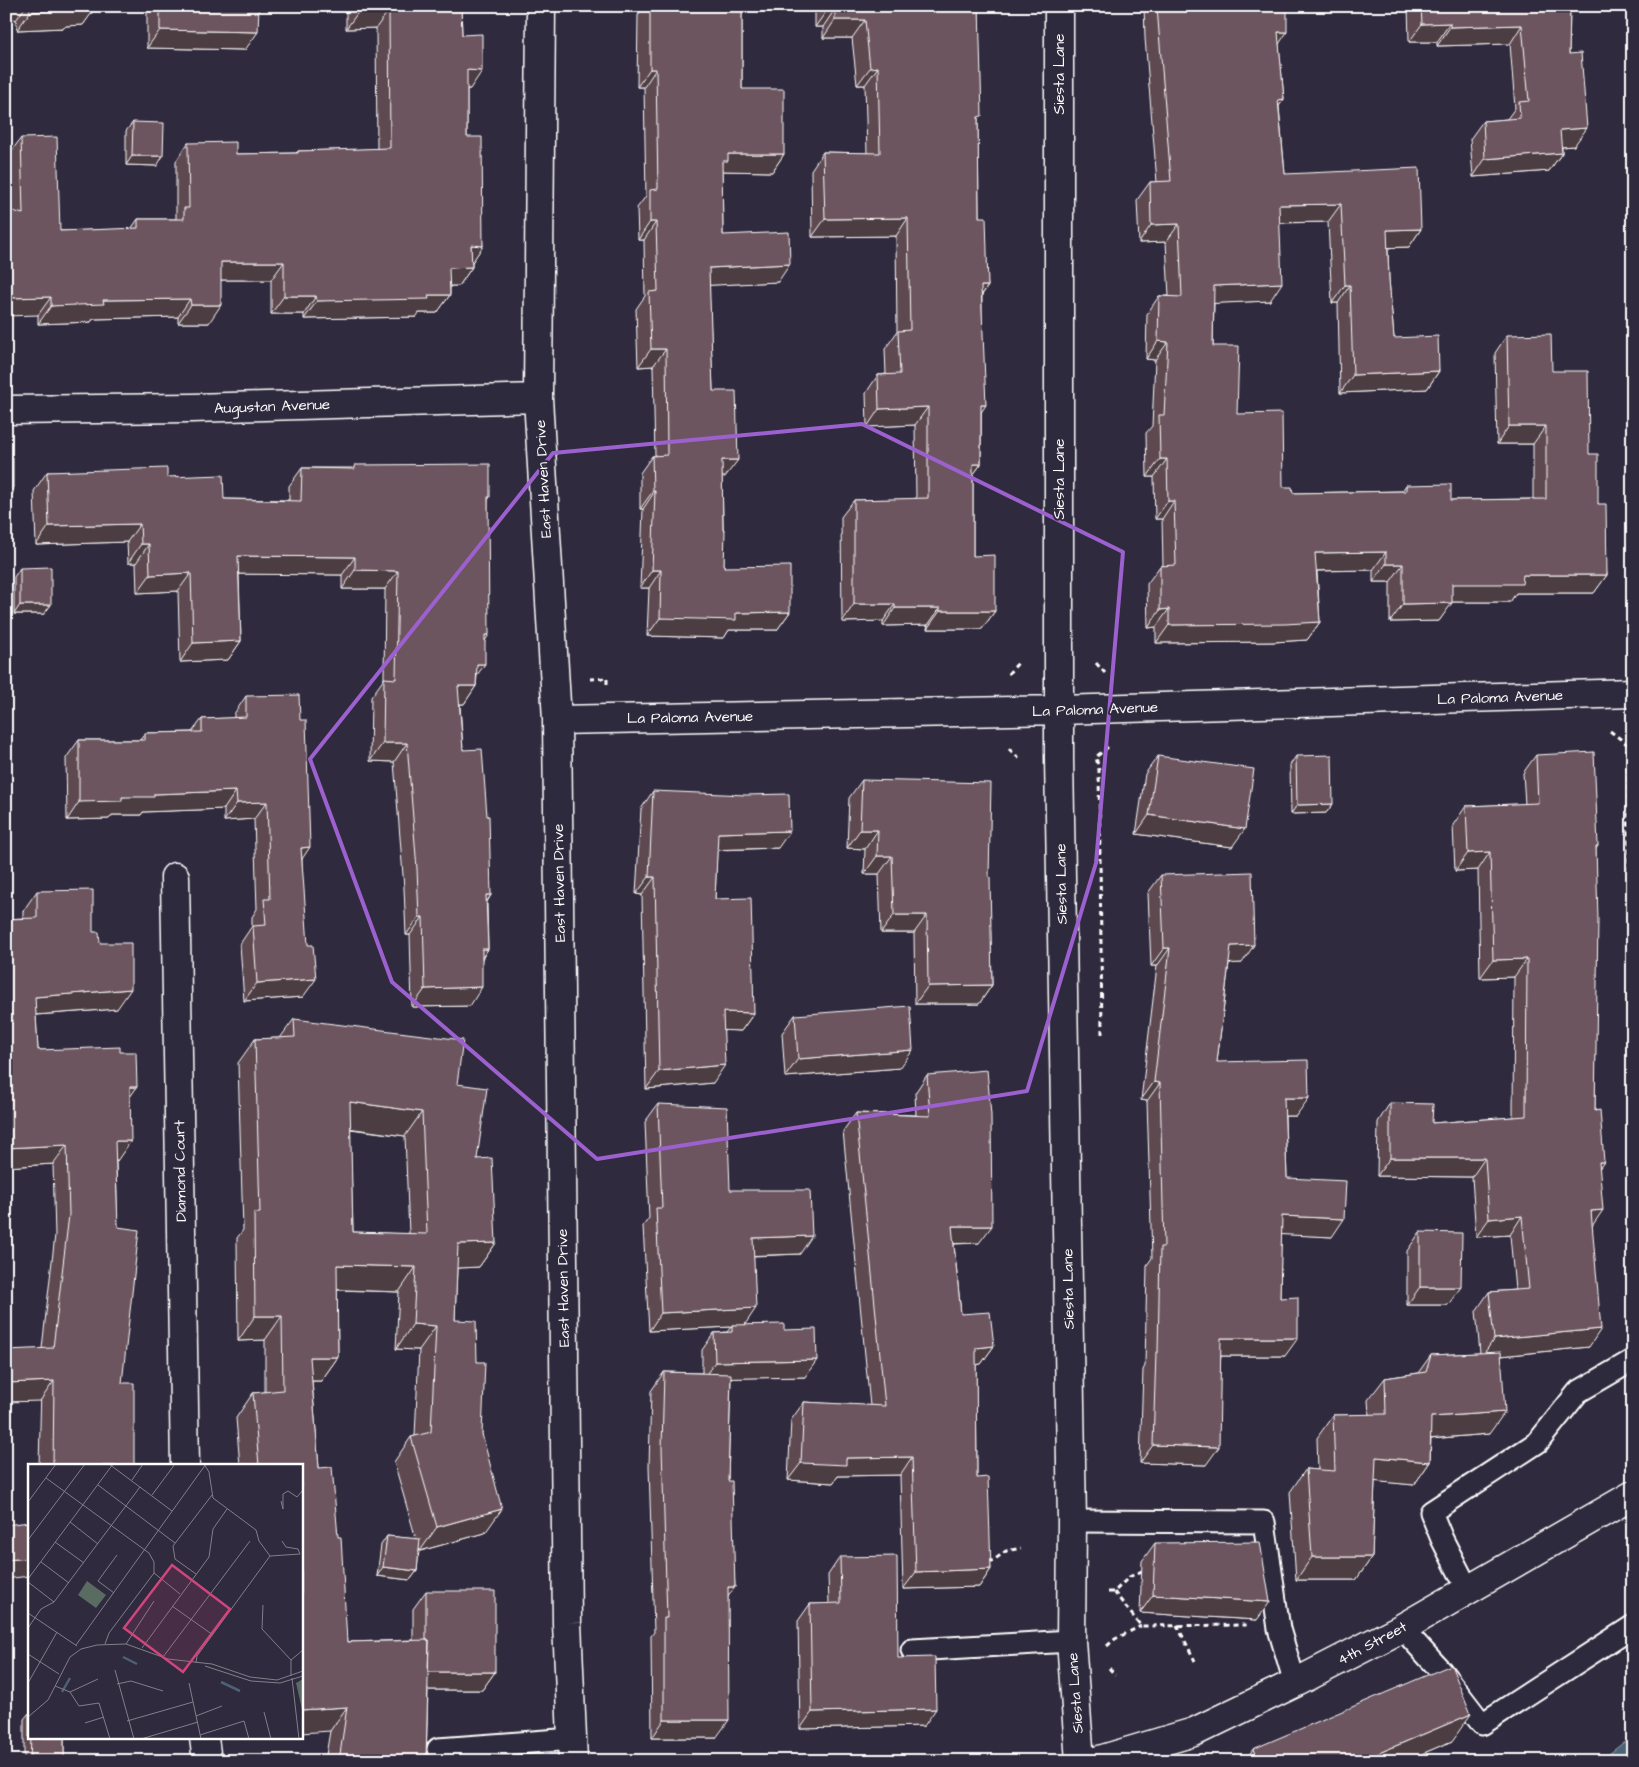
<svg xmlns="http://www.w3.org/2000/svg" width="1639" height="1767" font-family="'Architects Daughter',sans-serif">
<style>
.water{fill:#4c6277;stroke:#94a1ad}
.lines{fill:none;stroke-linecap:round;stroke-linejoin:round}
.lane-casing{stroke:#fff;stroke-width:25}
.street-casing{stroke:#fff;stroke-width:31}
.secondary-casing{stroke:#fff;stroke-width:31}
.path{stroke:#fff;stroke-width:3;stroke-dasharray:5 4;stroke-linecap:butt}
.lane{stroke:#2f2a3d;stroke-width:21}
.street{stroke:#2f2a3d;stroke-width:28}
.secondary{stroke:#2f2a3d;stroke-width:28}
.wall{fill:#5e4951;stroke:#fff;fill-rule:evenodd}
.shaded-wall{fill:#4c3c42;stroke:#fff}
.building{fill:#6d555e;stroke:#fff;fill-rule:evenodd}
.marked{fill:none;stroke:#9c61cf;stroke-width:4;stroke-linejoin:round}
.labels{text-anchor:middle;stroke-width:4;stroke-linejoin:round;paint-order:stroke}
.street-label{font-size:15px;fill:#fff;stroke:#2f2a3d}
.inset-river{fill:none;stroke:#4c6277;stroke-width:2.5}
.inset-road{fill:none;stroke:#827f8b;stroke-width:1}
.view{fill:#ce467c;fill-opacity:0.15;stroke:#ce467c;stroke-width:2.5}
.inset-edge{fill:none;stroke:#fff;stroke-width:2.5}
</style>
<rect width="100%" height="100%" fill="#2f2a3d"/>
<filter id="ink" filterUnits="userSpaceOnUse"><feTurbulence type="fractalNoise" baseFrequency=".02" numOctaves="2"/><feDisplacementMap in="SourceGraphic" scale="10" xChannelSelector="R" yChannelSelector="G"/><feConvolveMatrix kernelMatrix="1 2 1 2 8 2 1 2 1" color-interpolation-filters="sRGB"/></filter>
<g filter="url(#ink)">
<!-- water -->
<path class="water" d="M1633,1738v23h-33l23,-18z"/>
<g class="lines">
<!-- lane casing -->
<g class="lane-casing">
<path id="lane" d="M1072,1521l192,1 15,107 16,54
M1468,1590l-26,-51 -11,-27 107,-70 40,-50 55,-32
M1402,1628l40,44 40,52 151,-98
M912,1650l159,-9
M438,1749l134,-10"/>
</g>
<!-- street casing -->
<g class="street-casing">
<path id="street" d="M541,6l-3,392 19,322 10,903 6,138
M1059,6v752l13,763 -1,120 9,120
M6,410l186,-2 346,-10
M557,720l502,-10 574,-17
M175,877l10,589
M204,1738l3,23"/>
</g>
<!-- secondary casing -->
<g class="secondary-casing">
<path id="secondary" d="M1096,1761l98,-29 101,-49 107,-55 231,-133"/>
</g>
<!-- path -->
<path class="path" d="M1096,663l9,10
M1008,674l11,-12
M590,679l17,-1v7
M1610,731l17,13 6,376
M1009,749l11,10
M1102,1034l-3,-264 -3,-13 12,-10
M988,1562l6,-2 12,-9 15,-3
M1108,1592h6l15,-15 13,-6
M1114,1592l27,34 106,-1
M1177,1625l18,36
M1107,1646l8,-7 26,-13
M1109,1668l6,7"/>
<!-- lane -->
<use href="#lane" class="lane"/>
<!-- street -->
<use href="#street" class="street"/>
<!-- secondary -->
<use href="#secondary" class="secondary"/>
</g>
<!-- wall -->
<path class="wall" d="M6,6h90l-13,19 -17,1 -2,2 -47,2 -1,-10z
M147,6h112l-14,44 -98,-2z
M346,6h115l1,29 8,54h-3v48l16,109 -11,16v5l-13,19h-9v9l-13,18h-18l-3,4 -112,2v-5h-33v-34h-50l-12,43h-31v-6l-85,2 -2,3 -53,2v-9l-29,-105 -1,-54 13,-18 39,93 71,-2 7,-10h38v-58l12,-18 48,11 60,-1 2,-2 79,-2 -1,-121 -30,1z
M643,6h99v83l42,65 -12,18 -50,-1 1,64 55,47 -69,3 4,106 12,86h-3l2,90 66,45 -13,18h-48l-5,8 -77,-2 2,-48h-9l3,-79h-3v-36l12,-17h3l-2,-90 -15,1 -2,-58 9,-13 -1,-56h-6l-1,-32 9,-12 -2,-109h-7l1,-72 5,-7z
M815,6h164l-1,116 1,95 9,69 -6,9 -1,169 -8,11v81l22,55 -13,18h-55l1,-4 -45,1v-5l-41,1 -1,-105 13,-17 62,-1 -1,-74 -48,2 -1,-34 12,-18 8,-1 -1,-25 12,-17 -1,-96 -84,1 -1,-67 12,-18 44,1 -2,-68h-8l-5,-47h-29v-11h-8z
M1144,6h143l-8,39 5,54 -5,7 6,68 136,55 -12,18 -21,1 1,31 5,59 45,33 -12,18 -87,4 -2,-90h-6l-4,-81 -49,1 -9,78 -56,2 -1,43 24,68 46,73 10,6 109,-2 4,-6 45,15 82,-1v-55h-36l-2,-91 12,-18 45,36 37,83 9,50 9,71 -13,18h-78l-6,9h-58l-13,19 -49,1v-40h-17v-12l-56,1 3,51 -13,18 -34,2 -117,1v-16l-8,1 -1,-44 13,-18h3l-1,-47h-7l-1,-42h-7l-1,-44 6,-7 3,-66 -9,-1 1,-45 12,-18h10l-3,-54 -27,1 -2,-43 13,-18h7l-12,-144z
M1408,6h162l-1,48 5,92 -12,1v6l-13,18 -76,6 -3,-38 13,-18 24,-2 8,-11 -5,-64 -73,2v-4h-28z
M133,122l24,44 -31,-1v-34z
M355,465l135,32 -2,3 -3,141 -8,35 -1,10 -12,18h-4l3,46 28,145 -4,7 1,47 -6,10 -12,47 -58,1 -2,-72h-4l-2,-47 -10,-126 -24,-1 1,-64 13,-18 1,-90h-43v-14l-103,-1 2,67 -13,19 -48,2 -2,-71 -41,2 -1,-30h-8l-1,-21 -91,3 -2,-54 13,-19 120,5 57,22 65,1v-14l13,-18h50z
M20,568l24,46h-30v-37z
M246,696l56,163 1,138 -59,4 -4,-57 12,-18v-9l5,-8 -3,-90 -30,2v-12l-81,3 -2,3h-29l-3,4 -42,1 -1,-62 13,-18h61l5,-7 47,-1 10,-13 32,-1v-4z
M1536,755l62,91 -2,3 -1,262 4,57 -7,57 -3,122 -88,9 -12,78 -58,5 -1,23 -16,23 -39,-4 -3,76 -16,23h-60l-6,-88 16,-23 12,1 -1,-32 16,-23h36l-1,-15 17,-22 33,-5 13,-18 49,-2 -4,-42 13,-19 26,-2 -5,-55 -34,2 -4,-60 -95,-1 1,-54 12,-19 42,20 81,-6 1,-140 -34,1 -2,-108 -23,1 -2,-46 13,-19 59,-2 -2,-31z
M1158,756l74,91 -96,-13 9,-60z
M1296,756l37,48 -7,9 -35,1 -1,-49z
M862,780l127,97 3,108 -13,19h-64l-1,-71h-33l-2,-59h-15l1,-25 -18,-1 2,-50z
M653,791l125,57 -61,2 -2,49 39,114 -13,18 -17,-1 -11,53 -67,6 -4,-194 -6,-1 5,-85z
M1161,875l81,88h-13l-12,99 79,54h-11l2,62 45,59 -51,-3 -1,64 5,58h-64l-15,109 -66,-2 3,-93 2,-4 2,-101 5,-7 -5,-157 -6,-1 16,-134h-6l-3,-73z
M37,891l56,41 7,11 17,66 -81,6 2,35 82,2 10,45 -13,64h-1l6,222 12,83h-95l3,-118 13,-113 -2,-71 -47,3v-248l17,-1v-7z
M795,1015l105,53 -115,9 -3,-44z
M294,1019l163,65 20,75 19,84 -17,24 -22,1 -2,52 22,42 5,72 3,99 -65,18 -1,-2 -2,22 -7,9 -33,-4 4,-31 6,-9 29,3 -22,-77 17,-25 4,-1 4,-86 -23,-1 3,-57 -62,-2 1,67 -17,24h-9l7,87 28,174 66,-2v-31l13,-18 69,81 -13,18h-54l-2,71h-101l5,-30 -29,-265h-61l-4,-48 17,-25 12,-1v-52l-27,1 -1,-103 6,-8 -5,-167 17,-24 25,-1zM350,1129l55,7 4,98 -56,-2z
M927,1075l52,168 -25,1 7,70 33,32 -13,18 -5,1 1,113 14,91 -12,18 -76,2 -3,-114 -62,1 -5,7 -45,-3 3,-60 13,-18 66,4 -27,-275 13,-18 60,2 -1,-22z
M658,1104l72,86 70,64 -46,2 -10,69 40,5 21,47 -74,1 -3,103 7,106 -7,9 -12,142h-64l-1,-102 3,-4 -5,-166 2,-75 13,-19 38,1v-23l12,-17 13,-1 4,-5 -82,4 -6,-105 6,-8 -4,-96z
M1420,1232l28,73h-41v-54z
M1155,1543l102,77 -117,-7 2,-52z
M840,1557l58,101 26,68 -124,3 -2,-108 12,-17h19l-1,-29z
M29,1713v25h35v23h-40v-42z
M1452,1741l-47,20h-160l8,-12z"/>
<!-- shaded-wall -->
<path class="shaded-wall" d="M6,6h20l-10,14 -10,-4z
M77,7h19l-13,18 -17,1 -2,2 -47,2 13,-18z
M828,9h7l-12,18h-8z
M389,10l-13,18 -30,1 13,-18z
M835,20h30l-13,18h-29z
M1450,23l-13,19h-28l13,-18z
M1522,25l-12,19 -73,2 13,-19z
M160,30l98,2 -13,18 -98,-2z
M1278,32h9l-12,18z
M878,67l-13,18h-8l13,-17z
M650,69h6l-12,18h-7z
M467,70l15,1 -12,18h-16z
M1284,99l-13,18 7,-17z
M1587,128l-13,18 -27,2 13,-18z
M1562,153l-13,18 -76,6 12,-18z
M728,154h56l-12,18 -51,-1 1,-10z
M132,156h31l-6,10 -31,-1z
M1341,204l-13,18 -62,1 13,-18z
M908,218l-12,18 -84,1 13,-18z
M650,222h6l-12,18h-6z
M1179,224l-13,18 -27,1 12,-18z
M1421,229l-12,18 -34,1 12,-18z
M471,245l12,1 -12,18z
M221,262h63l-13,18h-63z
M790,264l-12,18 -82,4 13,-18z
M472,267l-13,19h-22l12,-18z
M1282,283l-12,18 -69,3 13,-18z
M1345,285h5l-12,18h-6z
M981,286h7l-13,18z
M428,295h22l-13,18h-18l-3,4 -112,2 13,-18z
M284,296h32l-12,18h-33z
M51,297l-13,18 -32,1v-18z
M190,299l-12,18 -85,2 -2,3 -53,2 13,-18 52,-6z
M191,305h30l-12,18h-31z
M1158,341l10,1 -13,18 -9,-1z
M651,349h15l-13,17 -15,1z
M1439,371l-12,18 -87,4 13,-18z
M981,405h5l-12,18z
M928,407l-13,18 -48,2 12,-18z
M1509,426h37l-13,18h-36z
M1160,459h7l-13,18h-7z
M722,460h16l-13,17h-16z
M973,464h8l-13,18z
M653,491h2l-12,18h-3z
M6,493h7l-7,9z
M1168,501h6l-12,18h-7z
M140,524l-13,18 -91,3 13,-19z
M141,544h8l-13,19h-8z
M1386,552l-13,18 -70,1 12,-18z
M238,556l117,1 -13,18 -117,-1z
M1386,564h17l-13,18h-17z
M355,570l43,1 -13,18h-43z
M652,570h9l-12,18h-9z
M191,573l-13,18 -41,2 13,-18z
M1523,575h84l-13,18h-78l-6,9h-71l13,-18z
M1452,603l-13,18 -49,1 13,-18z
M854,604h41l-12,17 -41,1z
M20,605h31l-7,9h-30z
M895,608h45l-12,17 -45,1z
M1169,609l-13,18 -8,1 12,-18z
M940,611h55l-13,18h-55z
M790,612l-13,18h-48l-5,8 -77,-2 13,-18 76,-5z
M1320,622l-13,18 -34,2 -117,1 13,-18z
M485,635h4l-13,19z
M241,641l-13,19 -48,2 13,-19z
M477,664h8l-13,18z
M458,686h18l-12,18h-19z
M383,743h24l-13,19 -24,-1z
M236,791l-12,18 -81,3 -2,3h-29l-3,4 -42,1 12,-18 43,-5 32,-3z
M267,802l-13,17 -30,2 13,-18z
M1333,804l-7,9 -35,1 6,-9z
M1149,815l96,14 -13,18 -96,-13z
M860,830h18l-13,19 -18,-1z
M790,831l-12,17 -72,2 12,-17z
M310,847l-12,18 3,-17z
M1490,852l-12,18 -23,1 13,-18z
M877,856h15l-13,18h-15z
M649,877h6l-13,18 -6,-1z
M486,895h5l-13,19z
M894,915h33l-13,18h-33z
M419,917h4l-13,18h-4z
M1254,945l-12,18 -23,1 12,-18z
M1164,948h6l-13,18h-6z
M482,949h6l-13,19z
M1527,959l-13,18 -34,1 13,-18z
M316,979l-13,18 -59,4 13,-18z
M992,985l-13,19h-64l13,-18z
M482,987l-12,19 -58,1 13,-18z
M131,989l-14,20 -96,7 14,-19z
M723,1012l31,1 -13,18 -30,-1z
M913,1050l-13,18 -115,9 13,-18z
M725,1065l-12,18 -67,6 13,-18z
M1154,1082l6,1 -13,18 -6,-1z
M130,1087h7l-14,20z
M1284,1098h25l-13,18h-25z
M350,1102l72,10 -17,24 -72,-10z
M115,1141h16l-14,20h-16z
M67,1145l-14,19 -47,3v-19z
M1390,1158h95l-13,19 -95,-1z
M1599,1162h5l-13,18z
M1603,1210l-13,19 1,-18z
M1282,1216l62,3 -12,18 -63,-3z
M1522,1216l-12,19 -34,2 13,-18z
M952,1226h40l-13,17 -40,1z
M812,1236l-12,18 -60,2 13,-18z
M496,1243l-17,24 -38,2 17,-25z
M337,1265l79,2 -17,25 -79,-3z
M1420,1287h41l-13,18h-41z
M756,1308l-12,18 -12,-1 -1,2 -82,4 12,-18z
M255,1316h27l-17,24 -27,1z
M413,1324l23,2 -17,24 -23,-1z
M1601,1329l-12,18 -108,11 13,-19z
M1221,1338h77l-13,18h-77z
M994,1346l-13,18 -17,2 12,-18z
M310,1357h28l-17,24h-28z
M817,1360l-12,17 -102,2 12,-17z
M54,1381l-14,20 -34,1v-19z
M1505,1412l-16,22 -74,6 16,-23z
M1153,1445l66,2 -13,18 -66,-2z
M912,1457l-12,18 -62,1 -5,7 -45,-3 13,-17 45,-5z
M1376,1457l54,5 -16,23 -55,-5z
M502,1509l-17,24 -65,18 17,-24z
M1312,1557h60l-16,23h-60z
M29,1558v18l-23,3v-19z
M383,1567l34,4 -7,9 -33,-4z
M991,1569l-12,18 -76,2 13,-17z
M728,1587h7l-13,18z
M1153,1595l117,7 -13,18 -117,-7z
M426,1672h69l-13,18h-69z
M347,1707l-17,24 -29,2v-23z
M936,1709l-12,17 -124,3 12,-17z
M1471,1714l-19,27 -47,20h-45z
M664,1720h65l-13,18h-64z"/>
<!-- building -->
<path class="building" d="M29,6h67v1h-19v3l-47,2z
M160,6h99l-1,26 -98,-2z
M359,6h102l1,29 20,-1v37l-15,-1v67h15l1,109 -12,-1 1,22 -23,1 1,27h-22l1,4 -112,2 -1,-5h-32v-34h-63v43h-30l-1,-6 -87,1 1,4 -53,2v-9l-45,1v-89l17,5 -2,-76 36,-1 3,94 78,-3v-9h46v-11h5l-1,-65 48,-1v12l62,-1v-2l92,-3 -1,-138 -30,1z
M650,6h92v83h42v65h-56v7h-6l1,74 66,-3 1,32 -81,4 4,123h23l2,69h-16l1,70h2l-1,37 66,-1v46l-54,1v7l-76,-2 1,-48h-9l3,-79h-2l-1,-35 15,-1 -1,-106h-15l-2,-57 9,-1 -2,-69h-6v-32l8,-1 -2,-120h-6z
M828,6h151l3,110 -4,1 1,100h7l2,69h-7l5,119h-5v59h-8v92l22,-1v56h-55v-3h-45v-4h-41v-104l74,-2v-91l-49,2 -1,-34 22,-1 -2,-43 12,-1 -2,-112 -83,1 -2,-67 57,1 -2,-86 -8,1 -5,-48h-30v-11h-7z
M1157,6h130v26h-9l6,67 -6,1 7,74 134,-6 2,61 -34,1 2,49 5,59 44,-2 1,35 -86,4 -3,-90h-5l-4,-81 -62,1 3,78 -68,3 -1,60h26l-2,68 45,-1 1,74h9l1,6 113,-2v-6l45,-1v16l95,-1v-73h-37l-2,-91 44,-1 1,37h36l1,83h9v50h8l1,71h-84l-1,9h-70v19l-49,1v-40h-17v-12l-71,1 5,69 -35,2 -116,1v-16l-9,1v-44l16,-1 -2,-64h-6l-1,-42h-7l-1,-44h5l4,-73 -10,-1 1,-45 23,1 -3,-73 -28,1 -1,-43 21,-1 -13,-161z
M1421,6h149l-1,48 12,-1 6,75 -27,2 2,23 -77,6 -2,-38 37,-3 -1,-16 10,-1 -7,-76 -72,2v-4l-28,1z
M133,122l31,1 -1,33h-31z
M6,457h7v36h-7z
M490,464v33h-2l1,138h-4v29h-8l-1,22h-18l5,64 19,-1 5,67h2l2,79h-5l2,54h-6v38l-57,2 -2,-72h-4l-2,-48 -10,-126h-24l1,-65 12,1 2,-108 -43,-1v-13l-117,-1 3,85 -48,2 -2,-70 -41,2 -1,-31h-8l-1,-20 -91,2 -2,-54 120,-4v9l56,-2 1,24 77,2 1,-33 53,1v-4z
M51,567v38h-31v-37z
M299,695l1,25h6l4,127 -9,1 7,97h5l3,34 -59,4 -4,-57 13,-1 -2,-26h6l-3,-97 -30,1 -1,-12 -82,3v3h-32v4l-43,1v-62h66v-7l57,-1v-13l44,-2v-21z
M1594,752l4,94h-2l2,74 -3,191 5,-1 4,52h-5l4,48 -12,1 10,118 -107,10 -5,-47 40,-3 -7,-73 -33,3 -4,-61h-95v-55l43,1 -1,19 94,-7 1,-157 -34,1 -3,-108 -22,1 -2,-47 72,-3 -2,-48z
M1332,755l1,49 -36,1 -1,-49z
M1158,756l96,13 -9,60 -96,-14z
M862,780l129,3 -2,94h1l2,108 -64,1 -1,-71h-33l-2,-59h-15l1,-26h-18z
M653,791l93,4 43,-1 1,37 -72,2 -3,66 36,-1 3,115 -31,-1 2,53 -66,6 -4,-194h-6z
M1252,872l2,73 -23,1 -14,116 91,-2 1,38h-25l3,80 59,3 -2,38 -62,-3 -2,82 18,-1v41h-77l-2,109 -66,-2 3,-93h2l2,-105h4l-4,-164 -6,-1 16,-134h-6l-3,-73z
M93,890v42h6l1,11h31v46l-96,8 3,53 82,-3v5h16l1,35h-7l1,54h-16l3,86 21,3 -17,153h12v83h-81l1,-85 -48,2v-33l47,-2 16,-133 -2,-70 -61,3v-229l31,-1v-27z
M910,1006l3,44 -115,9 -3,-44z
M294,1019l169,21 -6,44 30,4 -10,71 15,-1 4,85 -38,1 -3,76 21,1 1,41h8l-3,72 20,75 -65,18 -26,-90 20,-5 5,-106 -23,-2 3,-57 -79,-2 1,92h-28l9,111 13,-1 6,70h3l6,105 82,-2 -3,121h-87l8,-54 -46,3v-244h-42l-6,-73 30,-3 -1,-74h-27l-1,-103h6l-5,-174 40,-2zM350,1102l72,10 5,122 -74,-2z
M987,1070l4,45 1,111h-40l9,88 29,-2 4,34 -18,2 1,130 11,-1 3,92 -75,3 -4,-115 -66,1v7l-45,-2 3,-61 81,4 -29,-293 74,3 -3,-41z
M658,1104l69,3 3,83h80l2,46 -59,2 3,70 -95,5 -5,-105h6z
M1420,1232l42,1 -1,54h-41z
M784,1324v6l32,-1 1,31 -102,2 -1,-29 18,-1v-7z
M1501,1352l4,60 -74,5 -1,45 -54,-5 -4,100h-60l-6,-88 29,2 -2,-56 53,-1 -1,-36 41,-6 5,-17z
M664,1372l67,2 -3,107h4l3,106h-7l1,133h-65v-102h3l-5,-170z
M29,1522v36l-23,2v-35z
M387,1536l33,3 -3,32 -34,-4z
M1260,1542l10,60 -117,-7 2,-52z
M897,1556l1,102 37,-1 1,52 -124,3 -2,-108 31,-1 -1,-46z
M426,1591h69v81h-67l1,-32h-3z
M1451,1665l20,49 -111,47h-102l-5,-12z
M31,1738h33v23h-34z"/>
</g>
<!-- marked area -->
<path class="marked" d="M862,424l261,128 -27,311 -69,228 -430,68 -205,-177 -82,-223 243,-306z"/>
<g class="labels">
<!-- street labels -->
<g class="street-label">
<text transform="translate(1059 74) rotate(-90)" y="5">Siesta Lane</text>
<text transform="translate(272 406) rotate(-2)" y="5">Augustan Avenue</text>
<text transform="translate(543 479) rotate(-93)" y="5">East Haven Drive</text>
<text transform="translate(1059 479) rotate(-90)" y="5">Siesta Lane</text>
<text transform="translate(1500 697) rotate(-2)" y="5">La Paloma Avenue</text>
<text transform="translate(1095 709) rotate(-2)" y="5">La Paloma Avenue</text>
<text transform="translate(690 717) rotate(-1)" y="5">La Paloma Avenue</text>
<text transform="translate(559 883) rotate(-91)" y="5">East Haven Drive</text>
<text transform="translate(1061 884) rotate(-91)" y="5">Siesta Lane</text>
<text transform="translate(180 1171) rotate(-91)" y="5">Diamond Court</text>
<text transform="translate(563 1288) rotate(-91)" y="5">East Haven Drive</text>
<text transform="translate(1068 1289) rotate(-91)" y="5">Siesta Lane</text>
<text transform="translate(1372 1643) rotate(-28)" y="5">4th Street</text>
<text transform="translate(1075 1693) rotate(-94)" y="5">Siesta Lane</text>
</g>
</g>
<!-- overview -->
<g transform="translate(28 1464)">
<rect width="275" height="275" fill="#2f2a3d"/>
<path d="M59,117l19,14 -10,13 -18,-13zM275,215v35l-7,-31z" fill="#5a6b62"/>
<path class="inset-river" d="M95,193l14,7M193,218l19,9M34,228l8,-14"/>
<path class="inset-road" d="M81,0l63,47M176,0l5,8 4,26 43,32 3,11 11,15M18,14l103,75 5,9v11M104,16l11,-16M70,21l77,58M124,31l23,-31M253,37l2,8v-15l5,-3 9,6 6,-7M0,38l28,-38M42,58l28,22M0,76l57,-76M27,78l29,21M242,92l30,-2 -2,-5 -12,-2 -4,-6M13,98l28,21M126,109l26,21M168,110l-21,-15 -2,-13 39,-51M0,115l85,-115M0,118l26,20M86,129l-16,-12 19,-26M235,141l-1,24 29,31M144,142l41,29M0,149l49,33M0,164l13,-19 13,-7 86,-115M77,180l4,-11 45,-60M98,180l28,-43M48,181l130,-181M114,184l67,-91 4,-28 14,-20M0,190l31,20M135,193l87,-116M168,199l1,-7 73,-100M177,202l46,15 29,2 23,-7M87,206l19,69M263,212v-16l12,-10M264,214l7,61M0,219l29,-51M161,219l12,56M89,220l14,-3 32,10M27,222l15,6 9,14 20,-3 11,36M42,228l28,-13M236,248l7,27M168,252l26,-10M0,253l20,-17 22,-43 11,-8 16,-4 29,-1 42,15 44,5 38,13 27,3 26,-9M99,257l66,-19M57,259l19,-6M172,271l44,-14 5,18M113,275l57,-17"/>
<path class="view" d="M144,101l58,44 -47,63 -59,-44z"/>
<rect width="275" height="275" class="inset-edge"/>
</g>
<!-- margin -->
<rect width="1639" height="1767" fill="none" stroke="#2f2a3d" stroke-width="25"/>
<rect x="12" y="12" width="1614" height="1742" fill="none" stroke="#fff" stroke-width="2" filter="url(#ink)"/>
</svg>
